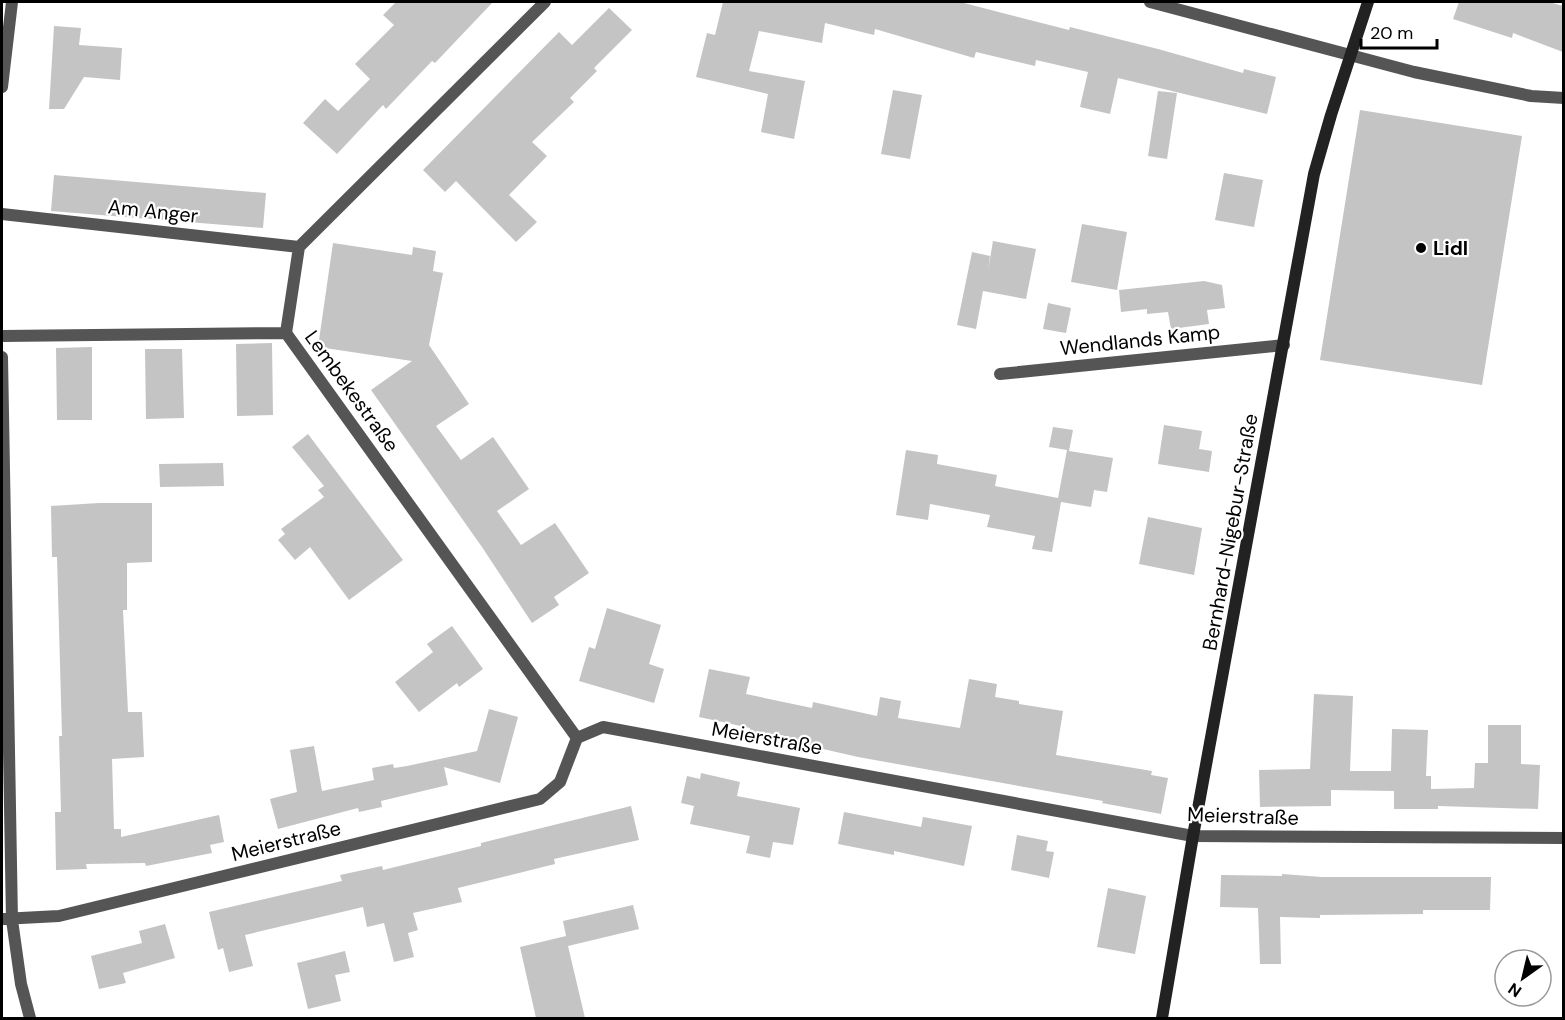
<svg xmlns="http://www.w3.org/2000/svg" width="1565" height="1020" font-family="'DM Sans',sans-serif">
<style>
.building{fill:#c4c4c4}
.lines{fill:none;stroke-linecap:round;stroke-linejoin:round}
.minor{stroke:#555;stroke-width:12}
.tertiary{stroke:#555;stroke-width:12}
.secondary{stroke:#222;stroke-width:12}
.poi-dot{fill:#000;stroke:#fff;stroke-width:2}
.labels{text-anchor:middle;stroke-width:4.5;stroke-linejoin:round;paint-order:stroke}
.street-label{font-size:20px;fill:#000;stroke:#fff}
.poi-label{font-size:20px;font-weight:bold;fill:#000;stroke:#fff;text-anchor:start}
</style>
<rect width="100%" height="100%" fill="#fff"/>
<!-- building -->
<path class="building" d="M396,2h97l-58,61 -3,-2 -46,48 -3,-4 -46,49 -34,-31 22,-24 13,12 32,-32 -15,-15 39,-39 -11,-10z
M723,2h237l109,28 1,-3 88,22 85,24 1,-4 32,8 -9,37 -149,-36 -8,36 -30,-7 8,-35 -52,-12 -1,6 -59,-14 -2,6 -99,-29 -1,6 -49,-12 -3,20 -63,-12 -10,40 56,10 -11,58 -33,-7 7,-38 -72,-17 11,-44 8,2z
M1459,2h90l14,4v46l-50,-19 -1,5 -59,-19z
M609,8l23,22 -38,38 3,3 -27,27 4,4 -42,40 15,14 -38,39 28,27 -21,20 -60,-61 -11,11 -22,-22 136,-138 13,13z
M54,26l27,2 -2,17 43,3 -2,32 -36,-3 -20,32h-15z
M893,90l29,5 -12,64 -29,-5z
M1158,91l19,2 -10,66 -19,-3z
M1360,110l162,26 -40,249 -162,-25z
M1224,173l39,7 -9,47 -39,-7z
M54,175l212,18 -3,35 -212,-17z
M1082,224l45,8 -10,58 -46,-8z
M993,241l43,8 -10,50 -43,-8 -7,38 -19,-4 15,-73 18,4 -2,15z
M333,243l79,12 1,-8 23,4 -3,20 10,2 -14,72 40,59 -33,22 25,34 32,-23 36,52 -32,22 24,34 34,-22 34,50 -35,24 5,8 -27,18 -50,-76 -111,-157 41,-29 -94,-14z
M1204,281l18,4 3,23 -18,2 2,14 -38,5 -3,-17 -21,2v-5l-26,3 -2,-22z
M1048,303l23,5 -5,25 -23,-4z
M272,343l1,72 -36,1 -1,-72z
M92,347v73h-35l-1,-72z
M145,349h37l2,69 -38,1z
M1164,425l38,6 -3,18 13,2 -3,21 -51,-8z
M1053,427l20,3 -4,21 44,7 -6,34 -13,-2 -3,17 -30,-5 -9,50 -20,-3 3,-13 -48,-9 3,-12 -60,-11 -2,16 -32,-5 10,-65 32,5 -1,9 60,11 -2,11 63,12 9,-48 -18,-3z
M308,434l95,126 -54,40 -39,-53 -15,13 -17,-20 7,-6 -4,-5 43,-32 -6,-7 6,-4 -32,-39z
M223,463l1,23 -64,1 -1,-23z
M99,503h53v59l-25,1v47h-4l5,102h14l2,45 -32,2 2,70h7v8l98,-22 5,27 -14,3 2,8 -66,13 -1,-3 -59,1 1,5 -31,1 -1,-58h6l-2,-76h3l-5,-179h-5l-1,-51z
M1148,517l54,11 -8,47 -55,-11z
M607,608l54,17 -12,39 15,5 -10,34 -75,-22 10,-34 6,2z
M452,626l31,43 -24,18 -2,-4 -38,29 -24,-30 38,-30 -6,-8z
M709,669l41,8 -4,17 66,14 1,-6 64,14 3,-19 21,4 -3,17 62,10 9,-49 28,5 -2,13 24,4v3l44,7 -7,44 96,16 -1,4 17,3 -7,36 -59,-11 1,-2 -245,-44 -109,-25 1,-4 -51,-11z
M1314,694l39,2 -3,75h41l1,-42 36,1 -2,46h5v13l43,-1 1,-25h13v-38h33v39l19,1 -2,44 -100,-3v3h-44v-18l-63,-1v16l-71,1 -1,-37 51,-1z
M489,709l29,8 -18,66 -56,-16 4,18 -67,16 1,6 -23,5 -1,-4 -80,21 -8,-30 27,-7 -7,-42 24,-4 8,45 52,-11 -2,-12 21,-4 1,4 13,-2 70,-15z
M701,773l39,9 -3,14 63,12 -7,37 -20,-3 -3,16 -24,-5 4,-17 -60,-12 4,-18 -13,-3 6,-27 13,3z
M631,806l8,34 -85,19 1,5 -97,24 4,14 -49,11 5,17 -10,3 6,24 -20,5 -10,-39 -17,4 -4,-20 -118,28 8,31 -24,6 -6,-24 -5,2 -9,-38 133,-31 -2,-6 42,-9 1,4 98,-24v-3z
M844,812l77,15 2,-10 49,9 -8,40 -70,-15v4l-56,-11z
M1017,835l31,6 -2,10 8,1 -5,26 -38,-8z
M1282,874l40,3h169l-1,33h-67v4l-103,1v3l-40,-1 1,47h-21l-2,-56 -38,-1 1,-32 61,1z
M1108,888l38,8 -11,58 -38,-7z
M633,905l6,24 -71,17 17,72h-49l-16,-71 46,-11 -3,-15z
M165,924l10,34 -52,15 3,10 -27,6 -8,-33 51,-13 -3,-12z
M345,951l5,21 -15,3 6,26 -33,8 -11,-46z"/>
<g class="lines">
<!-- minor -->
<path class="minor" d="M545,2l-246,245 -13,86 291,405
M2,87l10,-85
M2,214l297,33
M2,336l284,-3
M2,357l10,563 9,64 9,34
M1000,374l284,-29
M2,919l57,-3 481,-117 20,-17 17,-44 26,-11 590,109 371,2"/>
<!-- tertiary -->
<path class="tertiary" d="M1150,2l264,70 117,24 33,2"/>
<!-- secondary -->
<path class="secondary" d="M1162,1018l31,-182 121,-662 17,-59 37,-113"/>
</g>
<!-- markers -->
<circle class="poi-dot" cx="1421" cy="248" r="6"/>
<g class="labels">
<!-- street labels -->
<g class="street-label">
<text transform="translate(153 211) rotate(6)" y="7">Am Anger</text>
<text transform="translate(1140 340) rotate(-6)" y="7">Wendlands Kamp</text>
<text transform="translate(352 391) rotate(54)" y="7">Lembekestraße</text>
<text transform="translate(1230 532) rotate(-80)" y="7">Bernhard-Nigebur-Straße</text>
<text transform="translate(767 738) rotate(10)" y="7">Meierstraße</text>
<text transform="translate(1243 816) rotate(2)" y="7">Meierstraße</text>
<text transform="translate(286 841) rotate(-14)" y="7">Meierstraße</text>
</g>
<!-- poi labels -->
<g class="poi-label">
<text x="1433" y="255">Lidl</text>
</g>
</g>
<!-- border -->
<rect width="1565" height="1020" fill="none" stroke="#000000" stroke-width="6"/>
<!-- north arrow -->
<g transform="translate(1523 978) rotate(214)"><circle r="28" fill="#ffffff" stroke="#999999" stroke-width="1.5"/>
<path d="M0-4.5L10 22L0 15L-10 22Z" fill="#000000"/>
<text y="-9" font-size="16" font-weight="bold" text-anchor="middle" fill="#000000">N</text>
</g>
<!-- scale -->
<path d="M1361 39v9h76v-9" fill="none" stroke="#000000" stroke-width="3"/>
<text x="1370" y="39" font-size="18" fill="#000000" stroke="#ffffff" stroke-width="4.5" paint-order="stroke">20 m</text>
</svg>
